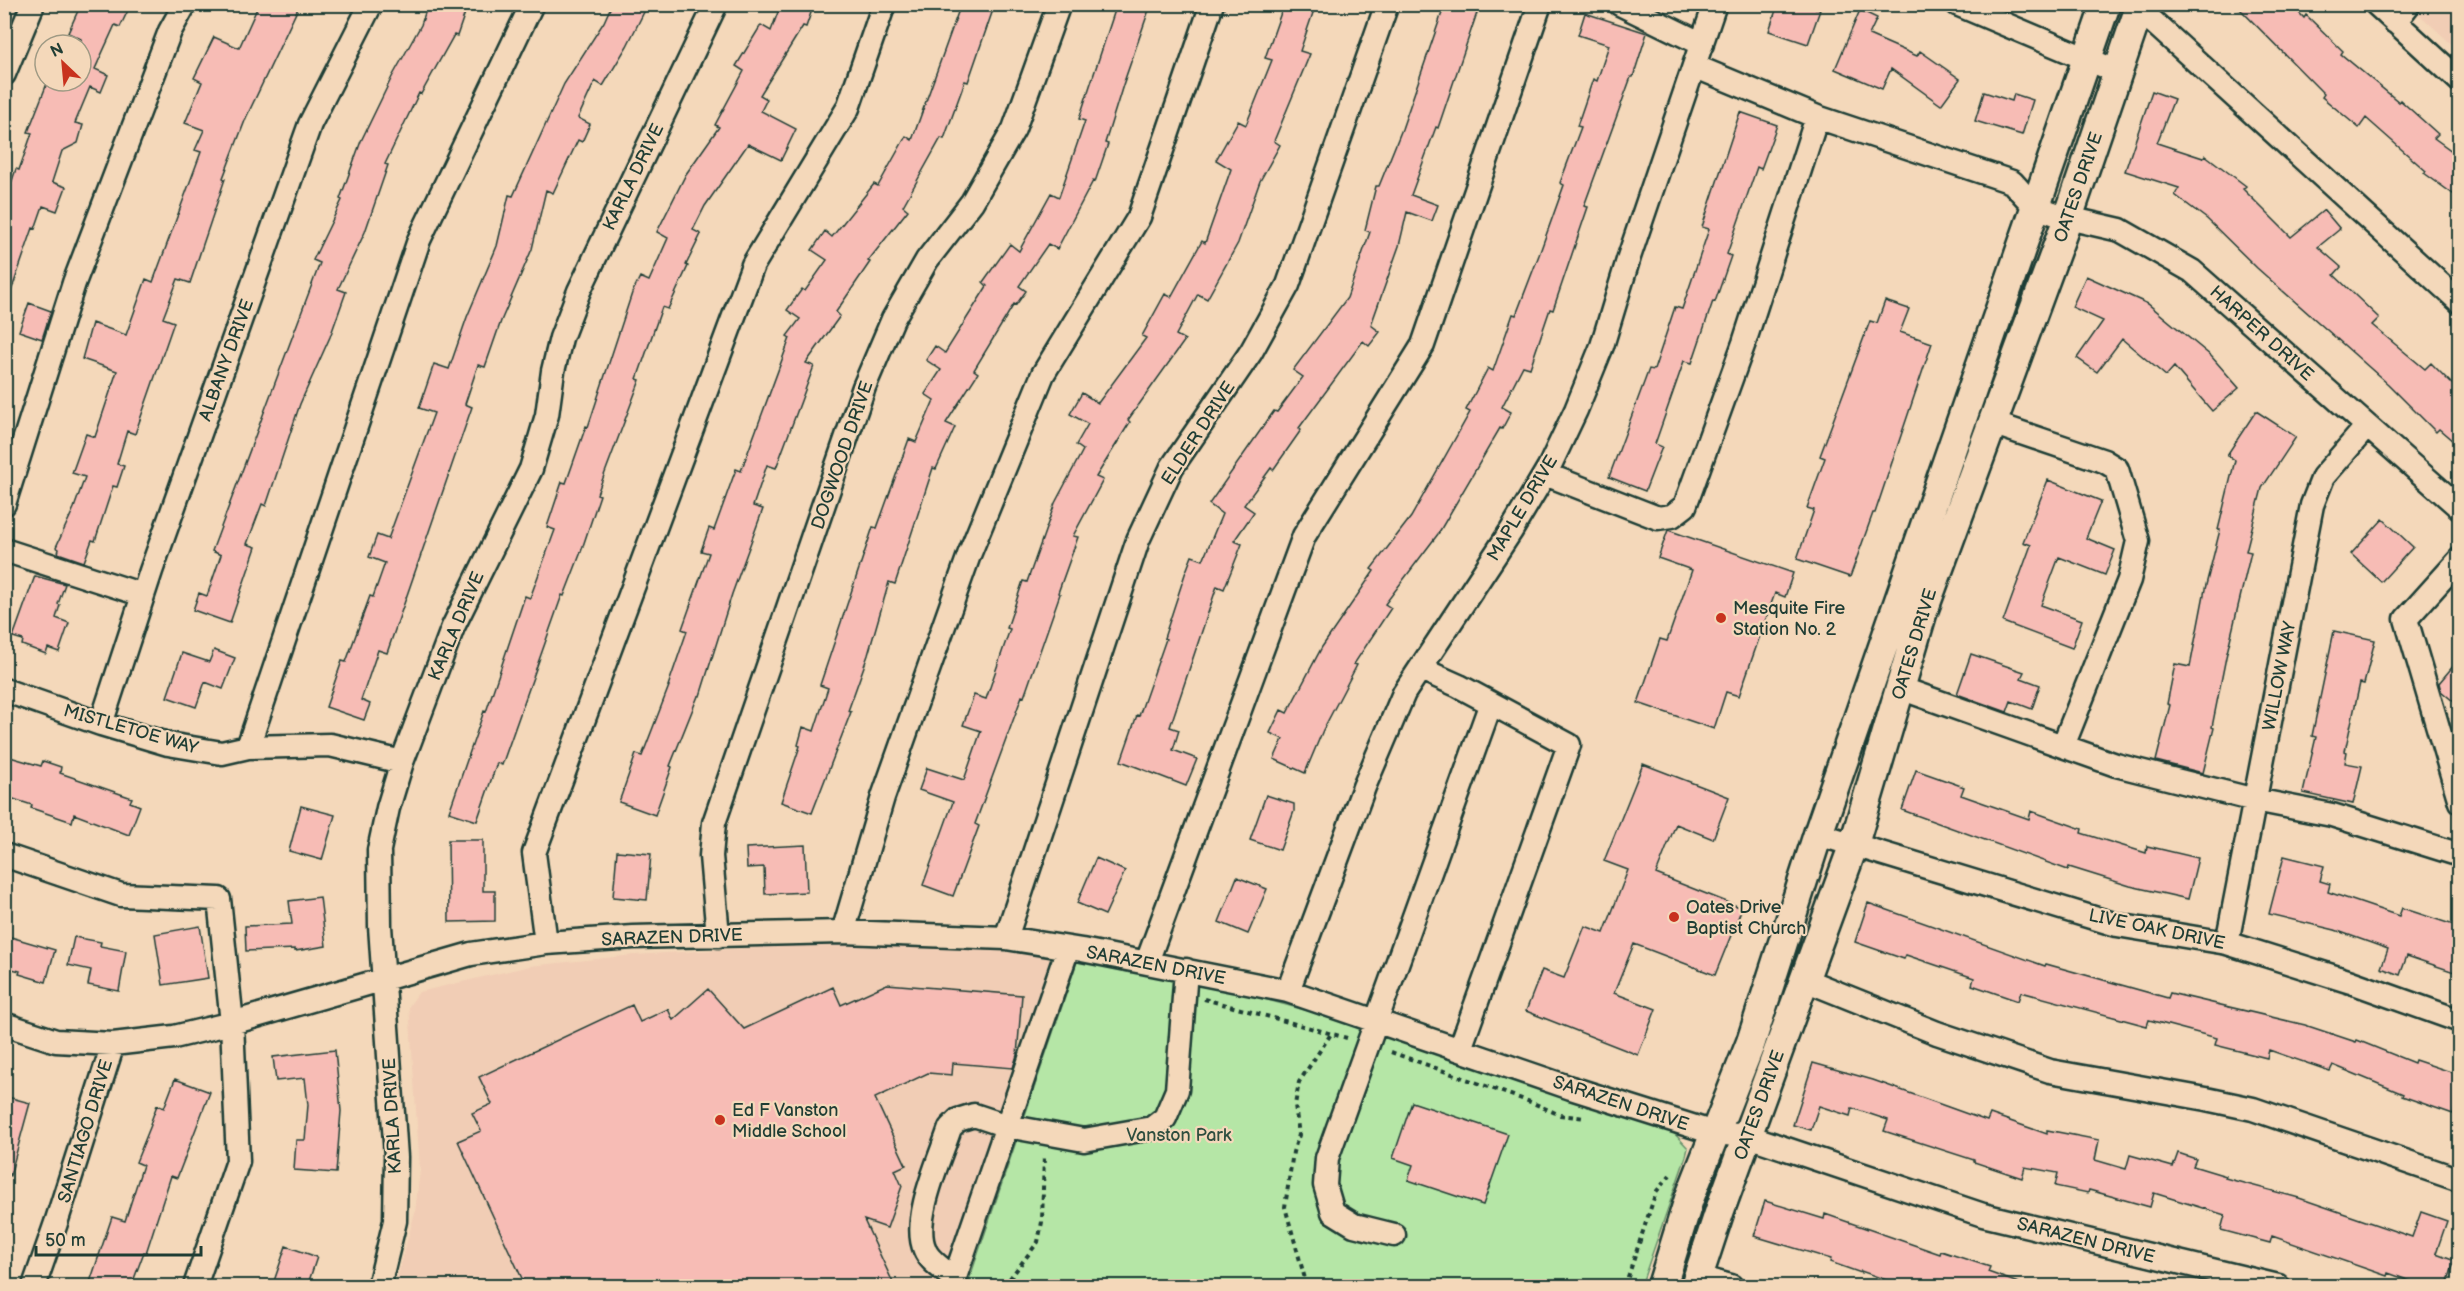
<svg xmlns="http://www.w3.org/2000/svg" width="2464" height="1291" font-family="'Balsamiq Sans',sans-serif">
<style>
.built{fill:#f1cdb5}
.green{fill:#b5e6a6;stroke:#6a926d;stroke-width:1.5}
.building{fill:#f7bcb5;stroke:#1f3d34;stroke-width:1.5}
.lines{fill:none;stroke-linecap:round;stroke-linejoin:round}
.minor-casing{stroke:#1f3d34;stroke-width:27}
.major-casing{stroke:#1f3d34;stroke-width:33}
.path{stroke:#1f3d34;stroke-width:4;stroke-dasharray:4.5 4.5;stroke-linecap:butt}
.minor{stroke:#f4d8ba;stroke-width:22}
.major{stroke:#f4d8ba;stroke-width:28}
.poi-dot{fill:#c8321e;stroke:#f4d8ba;stroke-width:2}
.labels{text-anchor:middle;stroke-width:4.5;stroke-linejoin:round;paint-order:stroke}
.street-label{font-size:18px;fill:#1f3d34;stroke:#f4d8ba}
.poi-label{font-size:18px;fill:#1f3d34;stroke:#f4d8ba;text-anchor:start}
.park-label{font-size:18px;fill:#2e4e3f;stroke:#f4d8ba}
</style>
<rect width="100%" height="100%" fill="#f4d8ba"/>
<filter id="ink" filterUnits="userSpaceOnUse"><feTurbulence type="fractalNoise" baseFrequency=".0167" numOctaves="2"/><feDisplacementMap in="SourceGraphic" scale="12" xChannelSelector="R" yChannelSelector="G"/><feConvolveMatrix kernelMatrix="1 2 1 2 8 2 1 2 1" color-interpolation-filters="sRGB"/></filter>
<g filter="url(#ink)">
<!-- built -->
<path class="built" d="M2409,5h50v46z
M879,940l200,16 -112,330h-572l20,-74 5,-42 -11,-164 10,-14 111,-26 104,-11z"/>
<!-- green -->
<path class="green" d="M1079,956l152,34 100,27 341,114 16,17 -2,8 -45,130h-674z"/>
<!-- building -->
<path class="building" d="M81,4h50l-11,23 -5,-2 -20,44 13,6 -7,17 -11,-5 -15,36 8,2 -5,18 -16,8 -10,31 14,5 -9,24 -14,-5 -8,23 -2,-1 -26,75 -3,-1v-98l12,-35 3,1 13,-37 -4,-1 20,-51h33v-42l-13,-6z
M259,4h41l-54,114 -23,60 2,1 -35,104 -12,-4 -15,39 11,4 -39,112 -8,-3 -10,33 7,2 -7,21 -4,-1 -18,55 -3,-1 -8,22 -26,-9 1,-4 -3,-2 18,-39 11,-31 -13,-4 14,-39 9,3 22,-66 -35,-12 10,-36 34,12 20,-56 7,3 48,-130 -6,-2 9,-20 -19,-7 17,-41 -8,-4 20,-41 25,11z
M428,4h40l-11,32 -3,-1 -33,59 -2,-1 -34,71 3,1 -23,67 -27,57 8,3 -16,45 -30,67 -34,102 -4,-2 -15,40 9,3 -26,76 -37,-13 6,-17 8,3 14,-41 -9,-4 108,-288 -7,-3 29,-60 -2,-1 21,-58 31,-64 29,-52z
M612,4h36l-21,42 -24,40 -8,-5 -17,37 12,6 -8,18 -4,-2 -25,53 -7,-3 -14,59 -31,72 -16,46 -7,-2 -13,39 7,3 -85,246 -9,-3 -17,50 9,4 -6,16 -38,-13 16,-46 4,1 24,-66 3,1 12,-34 -16,-6 8,-22 11,4 46,-126 -15,-5 15,-44 15,5 18,-52 30,-71 12,-51 4,1 51,-112 40,-62z
M781,4h33l-8,23 -3,-1 -43,69 7,4 -6,12 35,18 -15,31 -33,-16 -43,62 -12,24 8,4 -15,31 2,1 -20,43 -6,-2 -25,72 3,1 -43,114 3,1 -19,57 -17,44 -2,-1 -60,170 -5,-2 -20,58 -28,-9 35,-101 2,1 39,-116 5,2 25,-68 -8,-3 15,-45 4,1 20,-57 2,1 44,-134 8,-16 9,4 19,-43 -11,-6 29,-58 33,-47 -4,-2 29,-54 -8,-5 25,-41 10,6z
M961,4h34l-27,78 -3,-1 -21,58 -3,-1 -38,68 5,4 -40,51 2,1 -34,50 4,4 -34,47 8,3 -38,102 -9,-3 -14,41 10,3 -31,85 -32,102h-2l-28,70 2,1 -17,48 -36,-13 17,-48 6,2 27,-70h-1l19,-55 -5,-2 27,-76 -8,-2 8,-23 5,2 22,-61 5,2 49,-133 -3,-2 13,-17 -13,-9 15,-21 3,2 22,-31 -15,-10 13,-19 7,6 42,-53 4,2 28,-50 6,4z
M1117,4h34l-28,81 -18,58 3,1 -13,38 -2,-1 -36,68 -9,-5 -29,42 7,5 -10,14 -2,-1 -40,66 4,3 -32,50 9,4 -19,42 -3,-1 -38,116 -6,-2 -21,73 -20,56 3,1 -39,101 -31,-11 19,-56 -2,-1 5,-18 11,4 14,-43 -8,-3 53,-158 4,1 32,-89 7,3 18,-42 -9,-6 16,-24 -15,-10 9,-14 10,7 42,-67 -4,-4 27,-38 9,7 32,-58 8,4 26,-76 -6,-2z
M1284,4h32l-16,47 10,3 -36,87 6,4 -20,36 -22,62 -31,56 -9,-5 -22,41 9,5 -57,80 2,2 -34,55 7,3 -30,56 5,1 -20,56 2,1 -36,103 -2,-1 -47,128 4,2 -26,70 -30,-11 30,-83 -34,-12 8,-22 37,12 17,-49 -18,-6 11,-30 12,4 24,-70 -3,-1 16,-47 4,1 28,-79 28,-53 -7,-5 12,-21 -18,-10 12,-21 16,10 48,-65 -4,-2 23,-42 6,3 31,-56 3,2 26,-74 -15,-9 22,-39 8,4 26,-65 -7,-2z
M1445,4h35l-42,124 -2,-1 -25,68 27,10 -6,16 -25,-9 -8,34 -28,79 9,7 -11,14 -6,-5 -64,87 2,2 -28,40 -2,-2 -27,37 10,7 -20,29 8,3 -18,45 -7,-3 -47,141 9,3 -6,20 24,9 -11,27 -65,-25 16,-46 2,1 27,-77 -2,-1 21,-64 7,-18 11,4 19,-46 -13,-10 65,-93 3,1 26,-35 -10,-7 54,-72 23,-66 -5,-2 11,-44h3l23,-57z
M1778,4h24l18,6 -12,34 -39,-13z
M2235,4h56l13,14 2,-3 37,36 -2,3 58,48 1,-2 38,34 -4,4 26,19v42l-36,-26 2,-2 -60,-53 -7,10 -37,-31 2,-3z
M1860,10l17,8 -8,17 48,21 3,-5 40,28 -19,26 -50,-36 -9,20 -47,-20z
M1585,13l62,20 -14,44h-2l-47,129 4,1 -35,103 -3,-1 -20,59 -7,-2 -21,41 9,5 -9,17 -2,-1 -62,106 -53,70 6,4 -37,56 3,1 -34,65 -18,43 -31,-14 9,-20 -13,-6 11,-23 6,3 35,-66 52,-76 -3,-2 40,-52 59,-105 -4,-2 22,-42 5,3 20,-57 3,1 23,-60 25,-70 -4,-2 21,-56 -4,-1 16,-47 4,2 12,-36 -31,-10z
M2152,91l22,8 -17,44 46,15 2,-3 41,31 -3,3 48,48 33,-27 16,19 -22,18 23,20 -7,8 45,43 -7,7 53,44 6,-6 29,29v55l-21,-18 -3,3 -48,-48 -131,-116 -50,-49 -32,-24 4,-7 -54,-17z
M1984,92l28,9 2,-7 19,6 -11,35 -47,-14z
M1740,112l37,13 -16,44 -4,-2 -30,87 4,2 -16,46 -2,-1 -21,62 -8,-2 -29,83 7,3 -17,44 -36,-14 40,-108 5,1 21,-63 7,2 27,-80 -7,-2z
M2086,276l62,28 63,52 28,32 -27,23 -38,-44 -8,9 -44,-37 -25,33 -20,-14 26,-37 -31,-14z
M1885,301l24,8 -9,23 32,11 -57,170h-2l-23,64 -53,-18 17,-49 -7,-2 18,-50 -5,-2 50,-135 7,2z
M29,303l22,8 -9,28 -23,-8z
M2256,411l40,26 -34,51 -16,63 5,1 -25,105 -14,70 2,1 -11,45 -47,-12 14,-56 -3,-1 8,-40 15,3 15,-78 15,-59h-2l17,-70 -8,-5z
M2048,480l53,21 -15,37 29,12 -10,25 -46,-18 -18,48 41,15 -10,28 -69,-26 28,-77 -8,-3z
M2383,519l30,28 -32,35 -30,-28z
M1668,530l125,43 -8,24 -10,-4 -36,103 -13,-4 -12,37 -76,-26 22,-64 7,2 25,-71 -34,-12z
M35,576l30,8 -7,20 2,1 -4,13 13,5 -10,29 -11,-4 -2,6 -24,-9 1,-5 -10,-3z
M2334,631l41,9 -11,44 -4,-1 -15,68 2,1 -2,11 17,3 -9,38 -50,-11 13,-56 -4,-1z
M214,650l21,8 -12,31 -18,-7 -9,25 -29,-10 15,-44 27,9z
M1971,654l53,18 -3,6 19,7 -8,24 -21,-8 -4,11 -50,-18z
M2460,658v49l-19,-16 -2,-8z
M10,757l31,9 2,-5 18,6 -1,6 72,25 -2,4 10,4 -11,29 -55,-21 -2,8 -41,-14 1,-3 -28,-9v-21z
M1643,764l86,33 -16,42 -37,-15 -20,50 86,34 -27,67 -81,-31 -20,49 42,16 -18,46 -112,-44 16,-41 22,8 21,-52 19,7 24,-63 -24,-9z
M1916,770l48,17 -3,8 68,24 2,-8 51,18 -1,4 65,20 1,-7 51,12 -10,41 -58,-13 -61,-19 -1,3 -166,-60z
M1266,795l28,9v7l-14,39 -30,-10z
M301,806l34,9 -13,45 -33,-9z
M448,840h35v51h12v30l-46,1z
M805,845l2,47 -42,2 -1,-27 -17,1 -1,-20z
M617,851l34,3 -4,46 -34,-3z
M2284,856l40,10 -4,15 10,3 -2,8 71,24 3,-8 58,19v47l-53,-18 -7,19 -19,-7 7,-19 -53,-19 -66,-16z
M1096,858l29,13 -20,44 -28,-12z
M1237,877l30,12 -19,45 -29,-12z
M320,897l6,49 -31,5v-2l-49,2 -1,-25 47,-2 -3,-23z
M1868,903l177,63 1,-2 122,34 2,-5 135,32 51,17 1,-2 57,23 1,-3 45,15v19l-7,20 -51,-18 1,-2 -70,-29 -3,6 -61,-21 -2,8 -52,-13 2,-7 -68,-18 -2,6 -126,-34 -3,9 -46,-16 2,-7 -68,-23 -2,4 -49,-17z
M200,926l8,52 -45,7 -8,-51z
M4,935l51,15 -9,32 -27,-8 1,-3 -16,-4z
M74,937l27,5 -1,4 26,5 -7,40 -31,-6 3,-15 -23,-5z
M887,984l135,11 -5,60 -4,13 -60,-5 -1,12 -24,-2 -53,25 31,67 -11,5 7,16 -15,42 -23,-8 31,67h-369l-68,-146 23,-10 -9,-18 20,-9 -13,-27 153,-72 8,17 28,-13 5,11 35,-31 36,40 89,-42 8,18z
M335,1050l6,61 -5,62 -42,-3 2,-30h9l3,-35 -3,-27 -29,3 -3,-24z
M1813,1063l60,17 114,41 3,-7 57,20v-4l52,10 -4,20 31,9 4,-14 43,12 5,-14 18,6 -3,7 33,10 -1,2 74,20 113,39 9,-25 26,9 -11,32 19,7 -9,27h-19l-39,-14 -1,3 -115,-40 -2,7 -49,-13 4,-15 -71,-22 -4,14 -61,-17 -1,3 -33,-7 3,-13 -33,-6 -3,11 -48,-16v-2l-90,-29 4,-11 -36,-12 -2,8 -31,-10 -8,24 -18,-5z
M175,1079l35,13 -33,86 -6,-2 -25,77 -2,-1 -13,35h-29l-12,-5 22,-65 13,4 18,-56 -7,-3 15,-37 -1,-1 7,-19 7,3z
M4,1096l26,7 -20,73 -6,-1z
M1412,1102l96,32 -25,71 -75,-25 5,-15 -20,-7z
M1765,1201l59,18 1,-5 115,40 1,-3 49,16 -2,5 33,12 -1,3h-114l-45,-16v2l-31,-11 1,-3 -77,-23z
M286,1246l31,11 -10,30h-35z"/>
<g class="lines">
<!-- minor casing -->
<g class="minor-casing">
<path id="minor" d="M1620,4l82,40
M1957,4l161,68
M2376,4l84,77
M2140,10l320,292
M2395,22l14,-18
M1694,66l123,51 195,65 23,25 33,11 52,12 72,41 268,237
M4,74l29,-70
M1992,423l112,38 13,8 21,72 -9,39 -66,166
M1545,474l113,44 14,-2 13,-10 59,-163 73,-226
M4,504l70,-221 96,-252 15,-27
M4,550l139,45
M2460,559l-54,60 54,183
M1421,669l38,17 110,59 -109,304
M1900,688l216,77 139,35 77,15 128,40
M4,690l97,34 67,20 54,9 26,-6 82,-2 72,17
M101,724l50,-153 159,-447 61,-120
M248,747l171,-507 113,-236
M1818,834l299,91 110,18 124,39 109,39
M4,855l117,40 98,4 13,124 6,138 -43,125
M843,932l40,-135 86,-242 74,-181 96,-157 73,-213
M718,936l-7,-80 3,-33 150,-436 29,-68 34,-59 45,-58 42,-73 45,-125
M1006,938l132,-398 34,-73 79,-115 37,-67 99,-281
M546,943l-12,-90 219,-588 95,-157 36,-104
M2227,943l85,-438 11,-28 44,-51
M1147,962l157,-426 119,-191 117,-341
M1805,980l132,53 113,38 156,28 47,10 207,71
M1288,991l76,-204 40,-94 107,-162 38,-64 27,-57 26,-64 27,-89 86,-253
M4,1024l52,17 57,3 61,-7 58,-14 239,-69 75,-11 87,-6 210,-5 163,6 76,12 206,41 283,97 143,45 34,3 235,79 295,71
M1394,1235l-40,-10 -21,-13 -8,-27 2,-27 164,-455
M1698,1277l33,9
M954,1279c-8,-8 -25,-18 -29,-29 -14,-30 15,-91 25,-122l8,-8 16,-5 33,11 77,14 68,-12 13,-10 12,-28 9,-120
M34,1286l22,-63 57,-179
M379,1286l16,-65 1,-64 -16,-231 -1,-76 9,-42 14,-46 51,-135 78,-158 16,-54 6,-44 8,-33 18,-47 137,-287
M952,1286l116,-338"/>
</g>
<!-- major casing -->
<g class="major-casing">
<path id="major" d="M1662,1286l27,-87 62,-157 67,-208 288,-830
M1695,1286l25,-76 134,-366 68,-230 146,-396 73,-214"/>
</g>
<!-- path -->
<path class="path" d="M1204,999l143,39
M1391,1052l142,51 27,12 25,3
M1004,1286l34,-44 4,-20 2,-67
M1307,1286l-22,-79 8,-55 6,-17 -4,-30 4,-23 32,-48
M1625,1286l31,-94 14,-17"/>
<!-- minor -->
<use href="#minor" class="minor"/>
<!-- major -->
<use href="#major" class="major"/>
</g>
</g>
<!-- markers -->
<g class="poi-dot">
<circle cx="1721" cy="618" r="6"/>
<circle cx="1674" cy="917" r="6"/>
<circle cx="720" cy="1120" r="6"/>
</g>
<g class="labels">
<!-- street labels -->
<g class="street-label">
<text transform="translate(633 177) rotate(-64)" y="6">KARLA DRIVE</text>
<text transform="translate(2078 187) rotate(-71)" y="6">OATES DRIVE</text>
<text transform="translate(2262 333) rotate(42)" y="6">HARPER DRIVE</text>
<text transform="translate(226 360) rotate(-70)" y="6">ALBANY DRIVE</text>
<text transform="translate(1198 433) rotate(-57)" y="6">ELDER DRIVE</text>
<text transform="translate(842 455) rotate(-71)" y="6">DOGWOOD DRIVE</text>
<text transform="translate(1522 508) rotate(-59)" y="6">MAPLE DRIVE</text>
<text transform="translate(456 626) rotate(-67)" y="6">KARLA DRIVE</text>
<text transform="translate(1914 644) rotate(-73)" y="6">OATES DRIVE</text>
<text transform="translate(2279 676) rotate(-79)" y="6">WILLOW WAY</text>
<text transform="translate(131 729) rotate(16)" y="6">MISTLETOE WAY</text>
<text transform="translate(2157 929) rotate(12)" y="6">LIVE OAK DRIVE</text>
<text transform="translate(672 937) rotate(-2)" y="6">SARAZEN DRIVE</text>
<text transform="translate(1156 965) rotate(11)" y="6">SARAZEN DRIVE</text>
<text transform="translate(1621 1103) rotate(18)" y="6">SARAZEN DRIVE</text>
<text transform="translate(1759 1105) rotate(-70)" y="6">OATES DRIVE</text>
<text transform="translate(392 1116) rotate(-93)" y="6">KARLA DRIVE</text>
<text transform="translate(85 1131) rotate(-73)" y="6">SANTIAGO DRIVE</text>
<text transform="translate(2086 1240) rotate(14)" y="6">SARAZEN DRIVE</text>
</g>
<!-- poi labels -->
<g class="poi-label">
<text x="1733" y="614">Mesquite Fire<tspan x="1733" dy="21">Station No. 2</tspan></text>
<text x="1686" y="913">Oates Drive<tspan x="1686" dy="21">Baptist Church</tspan></text>
<text x="732" y="1116">Ed F Vanston<tspan x="732" dy="21">Middle School</tspan></text>
</g>
<!-- park labels -->
<g class="park-label">
<text x="1179" y="1141">Vanston Park</text>
</g>
</g>
<!-- margin -->
<rect width="2464" height="1291" fill="none" stroke="#f4d8ba" stroke-width="24"/>
<rect x="12" y="12" width="2440" height="1267" fill="none" stroke="#1f3d34" stroke-width="2" filter="url(#ink)"/>
<!-- north arrow -->
<g transform="translate(63 63) rotate(334)"><circle r="28" fill="#f4d8ba" stroke="#9f9a84" stroke-width="1.5"/>
<path d="M0-4.5L10 22L0 15L-10 22Z" fill="#c8321e"/>
<text y="-9" font-size="16" font-weight="bold" text-anchor="middle" fill="#1f3d34">N</text>
</g>
<!-- scale -->
<path d="M36 1246v9h165v-9" fill="none" stroke="#1f3d34" stroke-width="3"/>
<text x="45" y="1246" font-size="18" fill="#1f3d34" stroke="#f4d8ba" stroke-width="4.5" paint-order="stroke">50 m</text>
</svg>
